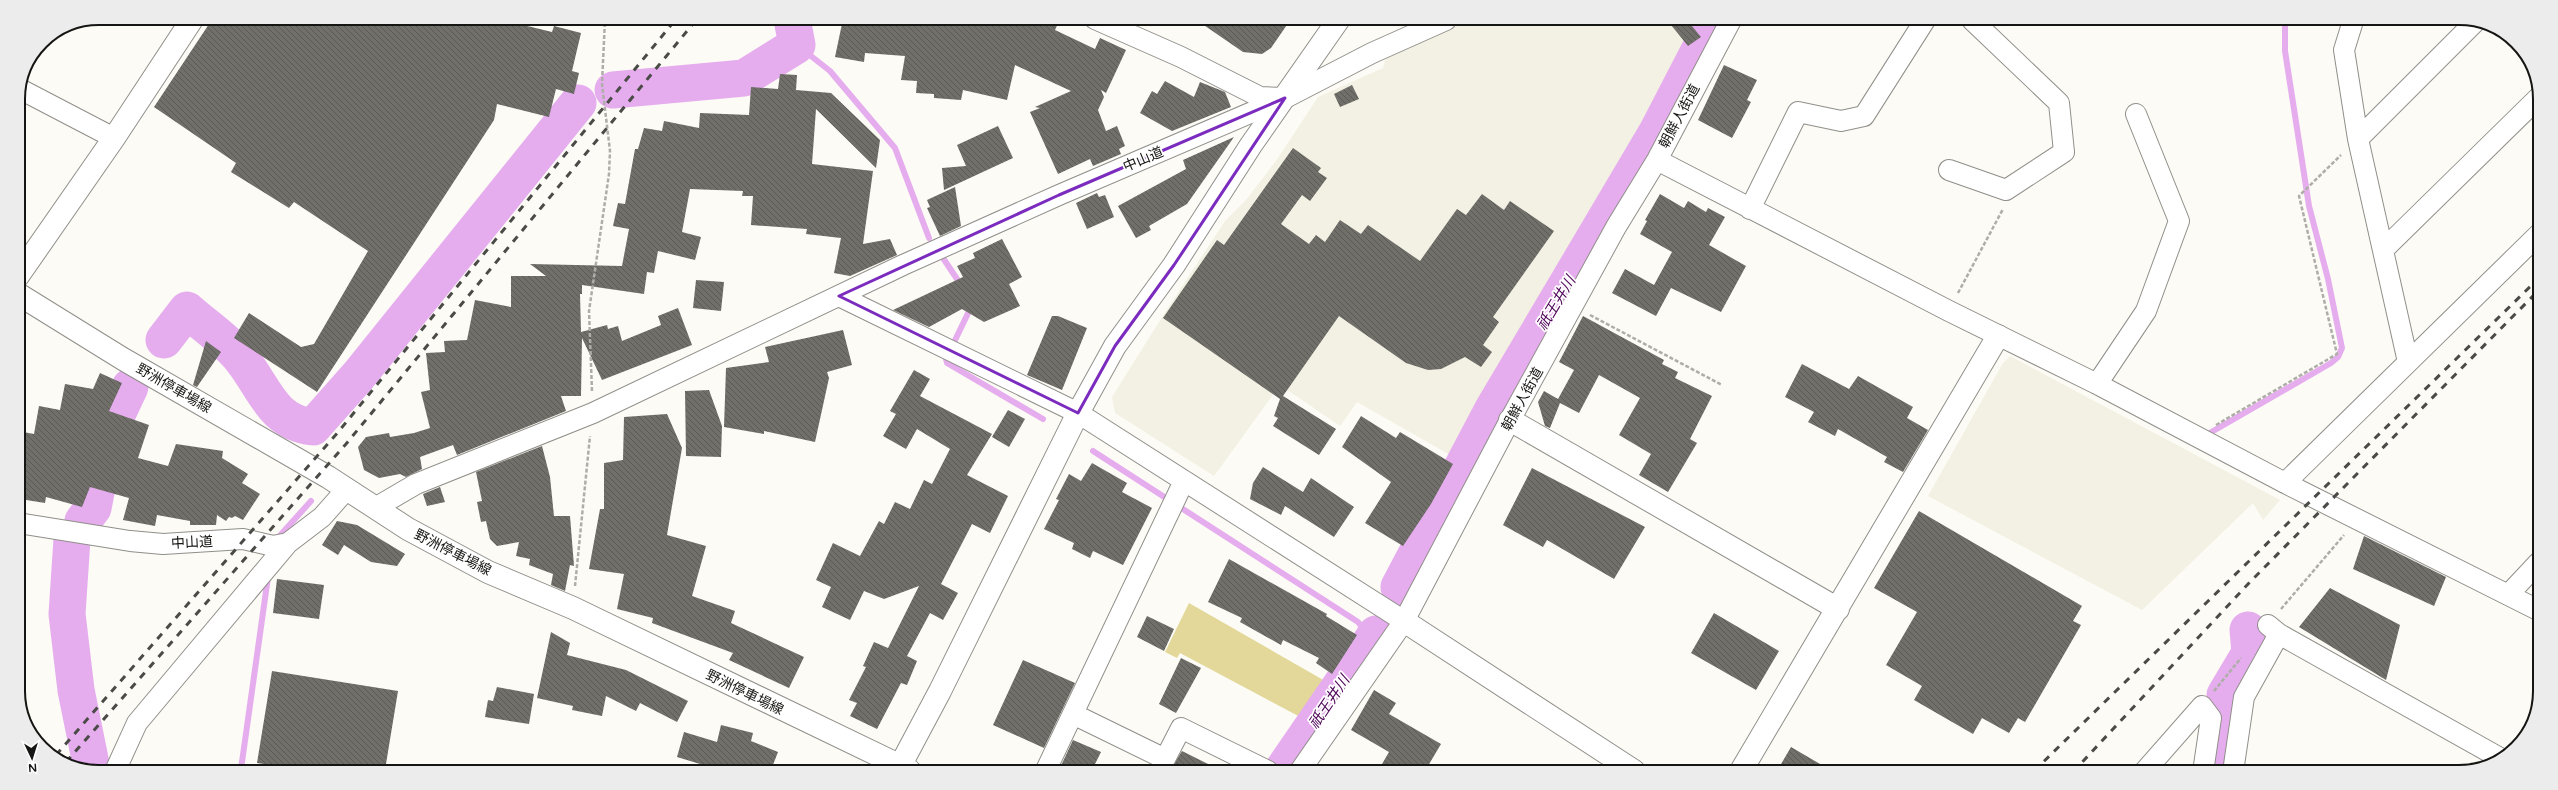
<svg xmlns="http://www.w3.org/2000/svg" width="2558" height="790" font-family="'Varela Round','Noto Sans JP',sans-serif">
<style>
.built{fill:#f3f1e3}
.green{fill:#e3d899}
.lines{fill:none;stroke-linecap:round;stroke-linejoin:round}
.stream{stroke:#e6adee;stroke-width:6}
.river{stroke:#e6adee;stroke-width:37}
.building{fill:url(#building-back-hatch)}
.street-casing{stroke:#908f8a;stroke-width:22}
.secondary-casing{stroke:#908f8a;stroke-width:24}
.path{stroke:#aeada8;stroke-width:2.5;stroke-dasharray:4 2;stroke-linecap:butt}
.street{stroke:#fff;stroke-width:20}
.secondary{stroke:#fff;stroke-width:22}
.rail{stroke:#4a4a47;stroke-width:3;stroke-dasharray:7 7;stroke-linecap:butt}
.marked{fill:none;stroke:#7b2cbf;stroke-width:3;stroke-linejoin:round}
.labels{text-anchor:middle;stroke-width:3.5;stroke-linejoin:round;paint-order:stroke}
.street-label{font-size:14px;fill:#151513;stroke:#fff}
.water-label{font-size:15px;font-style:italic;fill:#4e0558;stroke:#fff}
.rim{fill:none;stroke:#151513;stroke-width:2}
</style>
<defs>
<pattern id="building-back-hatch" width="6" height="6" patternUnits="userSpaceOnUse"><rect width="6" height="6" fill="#706f6a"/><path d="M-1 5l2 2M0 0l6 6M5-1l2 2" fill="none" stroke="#5b5a56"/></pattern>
</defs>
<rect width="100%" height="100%" fill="#fcfbf5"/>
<!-- built -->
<path class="built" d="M1468,20h221l15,17 -57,109 -188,314 -102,-58 -17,24 -60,-41 -66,91 -99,-63 -3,-16 52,-83 61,-93 21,-21 32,-42 40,-61 65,-29 3,-11z
M2010,356l270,144 -17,20 -10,-17 -111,107 -214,-114 75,-133z"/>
<!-- green -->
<path class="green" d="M1189,603l143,82 -28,34 -124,-66 -3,5 -12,-6z"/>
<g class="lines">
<!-- stream -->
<path class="stream" d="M797,45l33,26 65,77 34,90
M943,258l18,27
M971,307l-25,52 1,4 96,56
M313,427l1,9
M2208,434l123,-71 7,-6 4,-9 -14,-69 -19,-73 -24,-155v-30
M1093,451l265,171 14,18
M276,540l35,-39
M241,769l27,-192"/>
<!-- river -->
<path class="river" d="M613,90l131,-12 53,-33 -5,-26
M164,340l23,-30c18,16 42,32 56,51 22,28 29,61 70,66l46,-52 219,-272
M83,521l10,-13 14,-72 23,-49
M72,539l-5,75 9,76 16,79
M1399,587l94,-178 164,-277 58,-112
M1282,771l94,-137
M2218,772l10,-68 -3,-9 25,-42 -2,-23"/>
</g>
<!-- building -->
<path class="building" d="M213,18h303l-1,5 37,9 2,-6 27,7 -9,38 7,2 -5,21 -18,-5 -7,28 -52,-13 -3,16 -177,272 -83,-54 15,-25 52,34 13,-3 54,-93 -74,-49 -5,6 -58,-36 5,-9 -82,-56z
M843,19h217l-5,11 40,19 5,-11 26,12 -20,43 -5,-3 3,7 -6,13 8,21 11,-5 8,20 -6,3 2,5 -28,12 -3,-7 -32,15 -28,-62 10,-4 -5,-1 36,-16 -56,-26 -8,35 -44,-10 -2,10 -27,-2v-4l-18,-1 1,-12 -16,-1 4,-24 -40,-3 -1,9 -29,-5z
M1195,19h96l-20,29 -9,6 -19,-2z
M1667,20h20l14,17 -13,9z
M1724,65l33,15 -10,20 4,2 -19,36 -34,-18z
M780,74l17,1 -1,15 35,3 49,47 -4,28 -60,-59 -4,55 61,7 -10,73 27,-5 7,16 -47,21 -16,-3 7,-35 -35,-4 1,-5 -56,-4 2,-29h-11l1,-5 -53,-2 -8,43 19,5 -6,23 -37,-9 -4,22 -7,-1 -3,22 -62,-9v9h-2l1,38 26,-7 1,4 10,-3 4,15 39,-16 -3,-9 20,-8 14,37 -90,35 -20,-42 -1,58h-20l5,15 -109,44 -4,-10 -33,12 2,12 -16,8 -6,-3 -21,4 -15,-8 -6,-23 8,-10 23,-4 1,4 24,-4 16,-5 -9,-36 9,-2 -4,-37 19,-1 -1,-11 23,-1 8,-40 36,7v-31h35l-16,-12 92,2 7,-37 -16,-3 5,-23 7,1 10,-55h3l6,-21 18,3 2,-10 35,7 1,-15 49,2 2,-28 27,2z
M1165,81l29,16 6,-15 25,10 6,15 -59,24 -32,-18 12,-22 5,3z
M1352,85l7,14 -19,8 -6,-13z
M998,126l15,32 -69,32 -2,-22 24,-2 -9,-21z
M1234,137l-47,67 -38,22 2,4 -15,8 -18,-32 68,-37 -3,-9z
M1293,148l28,20 -3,4 9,6 -17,23 -8,-6 -21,29 28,20 7,-9 9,7 15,-22 21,14 7,-9 52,36 37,-52 9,6 16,-21 22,16 6,-9 44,30 -61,86 6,5 -16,23 9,7 -11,15 -16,-10 -24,12 -13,1 -22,-7 -67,-47 -56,80 53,33 -17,26 -46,-29 5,-8 -4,-2 6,-17 -117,-81 54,-78 7,5z
M955,187l6,39 -21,10 -13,-28 3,-1 -3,-7z
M1097,193l2,4 6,-2 9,22 -27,12 -11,-26z
M1660,194l24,14 4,-7 18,11 2,-4 17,9 -16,28 37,21 -25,46 -50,-24 -15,28 -44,-23 13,-24 29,16 18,-33 -32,-18 7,-13 -2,-1z
M1002,239l20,38 -13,7 11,22 -36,16 -22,-13 -33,18 -36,-17 70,-33 -6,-11 18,-8 -2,-5z
M696,280l28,2 -3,29 -28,-3z
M1052,316h6l29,12 -25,62 -35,-15z
M1583,316l81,44 -2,4 16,8 -3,6 37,18 -22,43 7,4 -29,49 -29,-17 12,-21 -32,-19 21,-37 -41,-23 -20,38 -19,-10 -10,25 -5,-2 -7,-24 6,-11 14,8 16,-29 -15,-8z
M843,330l9,35 -25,7 2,6 -14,64 -51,-11v3l-40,-7 2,-59 43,-6 -4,-15z
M206,341l15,11 -24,35 -4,-2z
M1802,364l47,25 9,-13 55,31 -6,11 21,12 -25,42 -19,-10 3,-5 -49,-28 -3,7 -27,-14 6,-10 -29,-15z
M914,370l16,9 -10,17 72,38 -25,41 41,21 -18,37 -18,-9 -31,60 17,9 -15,27 -13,-7 -23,43 10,5 -10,24 -6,-2 -24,46 -27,-13 7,-13 -8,-3 17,-33 -3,-1 11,-24 14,6 31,-62 -35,13 -20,-8 -14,29 -28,-13 9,-20 -15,-7 17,-37 27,13 19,-35 5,3 11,-22 15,7 14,-29 8,4 18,-35 -33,-20 -11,20 -23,-13 13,-22 -6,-3z
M100,373l22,10 -13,28 40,14 -11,33 30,8 8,-22 47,7 -1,7 26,16 -6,9 18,11 -17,26 -8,-4 -3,2 -3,-1 -3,4 -9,-6 -1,10h-26v-4l-33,-6 -2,11 -32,-6 6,-22 -39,-11 -8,20 -36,-10 -1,6 -25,-4 2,-18 -4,-1v-49l16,3 5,-28 21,4 5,-26 28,5z
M709,390l13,36 -1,31 -35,-1 -1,-65z
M1008,410l17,9 -16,28 -17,-10z
M667,414l15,34 -15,87 39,11 -14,50 43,15 -4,12 73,34 -15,31 -60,-28 4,-7 -81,-30 1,-5 -36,-9 7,-35 -35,-5 11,-60h4v-46l19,-3 1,-43z
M1361,416l35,22 4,-6 53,32 -22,40 -28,42 -38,-23 26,-41 -49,-35z
M542,446l8,31 4,39h16l4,50 -4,-1 -5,26 -14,-6 2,-11 -24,-9 1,-6 -14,-3 3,-14 -22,4 -7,-7 -4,-18 -5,1 -4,-20 5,-1 -6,-29z
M1092,463l35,20 -5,9 30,16 -29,57 -30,-14 -3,7 -18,-9 2,-6 -30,-14 15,-29 -3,-1 13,-25 12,7z
M1263,467l40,25 8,-14 43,29 -20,30 -49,-31 -4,9 -31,-16 3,-16z
M1532,468l113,59 -31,52 -67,-39 -4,7 -40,-22z
M440,487l5,15 -18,4 -4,-12z
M1919,511l163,95 -9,15 8,4 -56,97 -7,-4 -9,15 -27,-15 -9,16 -59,-34 8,-14 -36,-21 31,-53 -43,-24z
M337,521l20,4 48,29 -8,12 -26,-4 -27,-17 -6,10 -16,-10z
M2364,536l82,41 -12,29 -81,-37z
M1229,559l98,55 -1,2 31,19 -25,39 -16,-11 3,-5 -36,-18 -2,5 -41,-23 2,-4 -34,-16z
M277,579l47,6 -5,34 -46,-6z
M2330,588l70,37 -14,55 -87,-53z
M1714,613l65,38 -23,39 -65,-37z
M1147,616l27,13 -10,22 -27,-14z
M551,632l19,11 -3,12 59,15 62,31 -11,21 -37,-19 -4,8 -30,-15 -4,20 -30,-6 1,-4 -36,-8z
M1181,658l20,10 -25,45 -17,-9z
M1023,660l52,23 -31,65 -51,-23z
M272,671l126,20 -13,79 -88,-1 -40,-6z
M497,687l37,7 -5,30 -44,-7 3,-17 5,1z
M1374,690l22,13 -7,11 52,30 -16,27h-47l11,-19 -38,-22z
M721,725l32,8 -2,8 27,11 -7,18h-61v-3l-33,-10 7,-25 33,10z
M1073,740l28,12 -9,18h-33z
M1791,747l41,24h-55z
M1182,751l40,20 -52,-1z"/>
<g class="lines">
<!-- street casing -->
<g class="street-casing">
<path id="street" d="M1095,19l86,38 79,40 24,1
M2353,21l-9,29 14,89 50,223
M20,89l94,49
M2358,139l118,-118
M1657,160l292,151 148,73 188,99 253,127
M1949,170l57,20 58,-38 -5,-49 -87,-83
M1750,209l48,-97 43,9 23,-5 61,-96
M2383,250l157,-154
M839,296l239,117 326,208
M2097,384l49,-73 33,-90 -43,-107
M2285,483l254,-249
M375,508l41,-24 177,-71 310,-148 156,-70 226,-97 87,-45 74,-33
M18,523l112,18 33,3 80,-5 30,7 15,-3 34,-26 24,-27
M2508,595l30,-32
M2268,625l11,9 221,124
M1073,714l92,45 16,-31 87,43
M116,769l21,-46 151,-180
M1046,770l138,-289
M1300,771l104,-150 106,-201 106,-193 41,-67 74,-140
M2144,772l58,-66 9,12 -8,54
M2233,772l11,-75 35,-63"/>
</g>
<!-- secondary casing -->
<g class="secondary-casing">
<path id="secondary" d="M18,276l96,-138 79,-120
M18,294l105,65 205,118 80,52 80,43 85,36 336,162
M1510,420l328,189
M1404,621l230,150
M898,770l42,-79 138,-278 37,-67 59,-81 77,-120 88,-126
M1741,771l257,-435"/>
</g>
<!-- path -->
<path class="path" d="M1958,293l45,-84
M1590,315l132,70
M592,391l-3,-80 20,-137 1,-23 -8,-67 3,-65
M2216,425l121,-71 -38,-158 42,-41
M575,586l15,-150
M2281,609l63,-74
M2214,691l27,-33"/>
<!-- street -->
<use href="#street" class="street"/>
<!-- secondary -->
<use href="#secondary" class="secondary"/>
<!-- rail -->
<path class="rail" d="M56,755l283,-324 337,-412
M66,762l280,-318 351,-425
M2034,771l505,-493
M2073,772l176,-189 290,-293"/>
</g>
<!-- marked area -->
<path class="marked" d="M1285,98l-111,167 -59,81 -37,67 -239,-117 220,-101z"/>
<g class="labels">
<!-- street labels -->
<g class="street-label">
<text transform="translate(1679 116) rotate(-62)" y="5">朝鮮人街道</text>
<text transform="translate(1143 159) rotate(-23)" y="5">中山道</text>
<text transform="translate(174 388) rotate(30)" y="5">野洲停車場線</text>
<text transform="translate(1522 399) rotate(-61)" y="5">朝鮮人街道</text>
<text transform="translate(192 542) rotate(-3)" y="5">中山道</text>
<text transform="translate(453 552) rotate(27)" y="5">野洲停車場線</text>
<text transform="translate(745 692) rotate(26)" y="5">野洲停車場線</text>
</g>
<!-- water labels -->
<g class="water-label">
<text transform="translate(1556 303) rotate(-59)" y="5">祇王井川</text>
<text transform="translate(1329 702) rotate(-56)" y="5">祇王井川</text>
</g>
</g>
<!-- crop -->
<path d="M0 0H2558V790H0ZM99 25H2459A74 74 0 0 1 2533 99V691A74 74 0 0 1 2459 765H99A74 74 0 0 1 25 691V99A74 74 0 0 1 99 25Z" fill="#ececec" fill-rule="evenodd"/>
<path class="rim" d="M99 25H2459A74 74 0 0 1 2533 99V691A74 74 0 0 1 2459 765H99A74 74 0 0 1 25 691V99A74 74 0 0 1 99 25Z"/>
<!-- north arrow -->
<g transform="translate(32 758) rotate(176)" stroke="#ffffff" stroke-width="3" paint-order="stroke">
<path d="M0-3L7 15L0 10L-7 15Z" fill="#151513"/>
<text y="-6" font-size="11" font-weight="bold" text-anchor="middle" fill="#151513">N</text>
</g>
</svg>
